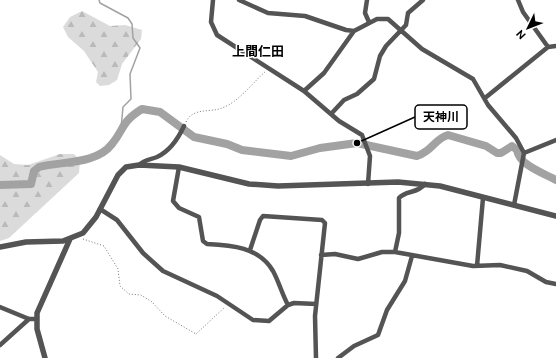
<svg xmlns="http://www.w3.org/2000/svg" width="556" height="358" font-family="Ubuntu,'Noto Sans JP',sans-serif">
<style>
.forest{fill:url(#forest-firs)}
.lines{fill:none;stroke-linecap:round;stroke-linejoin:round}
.stream{stroke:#a2a2a2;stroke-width:1.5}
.river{stroke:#a2a2a2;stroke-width:8}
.path{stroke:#767676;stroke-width:1;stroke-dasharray:1 2;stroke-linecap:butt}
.minor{stroke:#545454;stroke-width:4.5}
.tertiary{stroke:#545454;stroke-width:5.5}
.labels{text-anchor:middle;stroke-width:3;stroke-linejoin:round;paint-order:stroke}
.quarter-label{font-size:13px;font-weight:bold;fill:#000;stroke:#fff}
.leader{fill:none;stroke:#000;stroke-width:1.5}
.callout-dot{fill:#000;stroke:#fff;stroke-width:1.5}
.callout{fill:#fff;stroke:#000;stroke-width:1.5}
.callout-label{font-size:12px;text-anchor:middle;font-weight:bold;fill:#000}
</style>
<defs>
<pattern id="forest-firs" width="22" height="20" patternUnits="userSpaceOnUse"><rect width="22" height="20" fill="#dbdbdb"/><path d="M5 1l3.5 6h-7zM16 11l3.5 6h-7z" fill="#bababa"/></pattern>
</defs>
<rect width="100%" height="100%" fill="#fff"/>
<!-- forest -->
<path class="forest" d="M82,11l28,15 15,-1 17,5 -1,9 -19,25 -5,16 -8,5 -9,1 -4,-4 2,-10 -14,-21 -16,-14 -5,-10 7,-10z
M60,154h14l6,6 -1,13 -70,65 -9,3v-86l14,9 14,1z"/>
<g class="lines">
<!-- stream -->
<path class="stream" d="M99,0l1,3 28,15 4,6 1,14 7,10 -10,26 1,25 -8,8 -2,21"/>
<!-- river -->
<path class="river" d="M0,185l31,-1 3,-13 5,-4c22,-6 57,-2 73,-23 13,-16 9,-22 30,-35l18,3 34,25 33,7 15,6 49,6 29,-8 37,-5 60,13c16,-5 17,-17 31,-21l38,11 11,7h4l11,-7 5,4c2,15 26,23 39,30"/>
<!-- path -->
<path class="path" d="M186,122c7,-15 24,-9 36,-14 17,-6 31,-26 44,-37
M83,239l21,7 14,23 2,17 9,8 12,1 11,7 13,14 31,18 29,-27"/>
<!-- minor -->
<path class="minor" d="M213,0l-2,22 6,13 87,56 35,30 23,14 8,21 -2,28
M239,0l29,13 37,3 41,14 8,1
M367,0l-2,13 4,9
M518,0l5,12 25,35
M304,91l20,-18 30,-42 23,-12h11l34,30 51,30 15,26 28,33 8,15 -10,52
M485,98l63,-51 8,-1
M331,114l13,-14 13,-6 17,-15 6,-23 6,-10 20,-21 2,-12 15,-13
M524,153l32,-13
M139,165c6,-6 11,-5 18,-8 13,-6 21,-18 27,-31
M179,167l-6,34 6,7 20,9 4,24 4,3c24,1 52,3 66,27 6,11 9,23 15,34
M100,209l17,11 26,33 20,18 54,25 36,24 16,1 19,-16 6,-2 22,1
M250,250l10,-30 3,-4 59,4 3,3 -10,93 1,42
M395,252l4,-19v-35c7,-8 18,-4 26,-14
M321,255l14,-1 23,5 24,-7h13l78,14 27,-1 27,6 19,11 10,2
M477,266l6,-68
M0,307l29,12h7
M0,345l29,-26
M338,358l16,-12 24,-11 9,-25 18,-29 7,-25"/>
<!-- tertiary -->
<path class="tertiary" d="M0,247l26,-5 37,-1 20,-8 13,-16 22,-42 8,-8 13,-2 40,2 70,17 29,2 120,-4 42,4 116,30
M45,358l-8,-29v-16l33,-74"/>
</g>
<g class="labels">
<!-- quarter labels -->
<g class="quarter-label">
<text x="258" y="56">上間仁田</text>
</g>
</g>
<!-- callouts -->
<path class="leader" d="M357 143L415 117"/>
<circle class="callout-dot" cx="357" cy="143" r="4"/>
<rect class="callout" x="415" y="105" width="52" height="24" rx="4"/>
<g class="callout-label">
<text x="441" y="121">天神川</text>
</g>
<!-- north arrow -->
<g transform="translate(528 28) rotate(227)" stroke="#ffffff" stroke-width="3" paint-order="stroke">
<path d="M0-3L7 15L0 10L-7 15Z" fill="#000000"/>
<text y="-6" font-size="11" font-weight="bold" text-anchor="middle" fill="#000000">N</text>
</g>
</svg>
